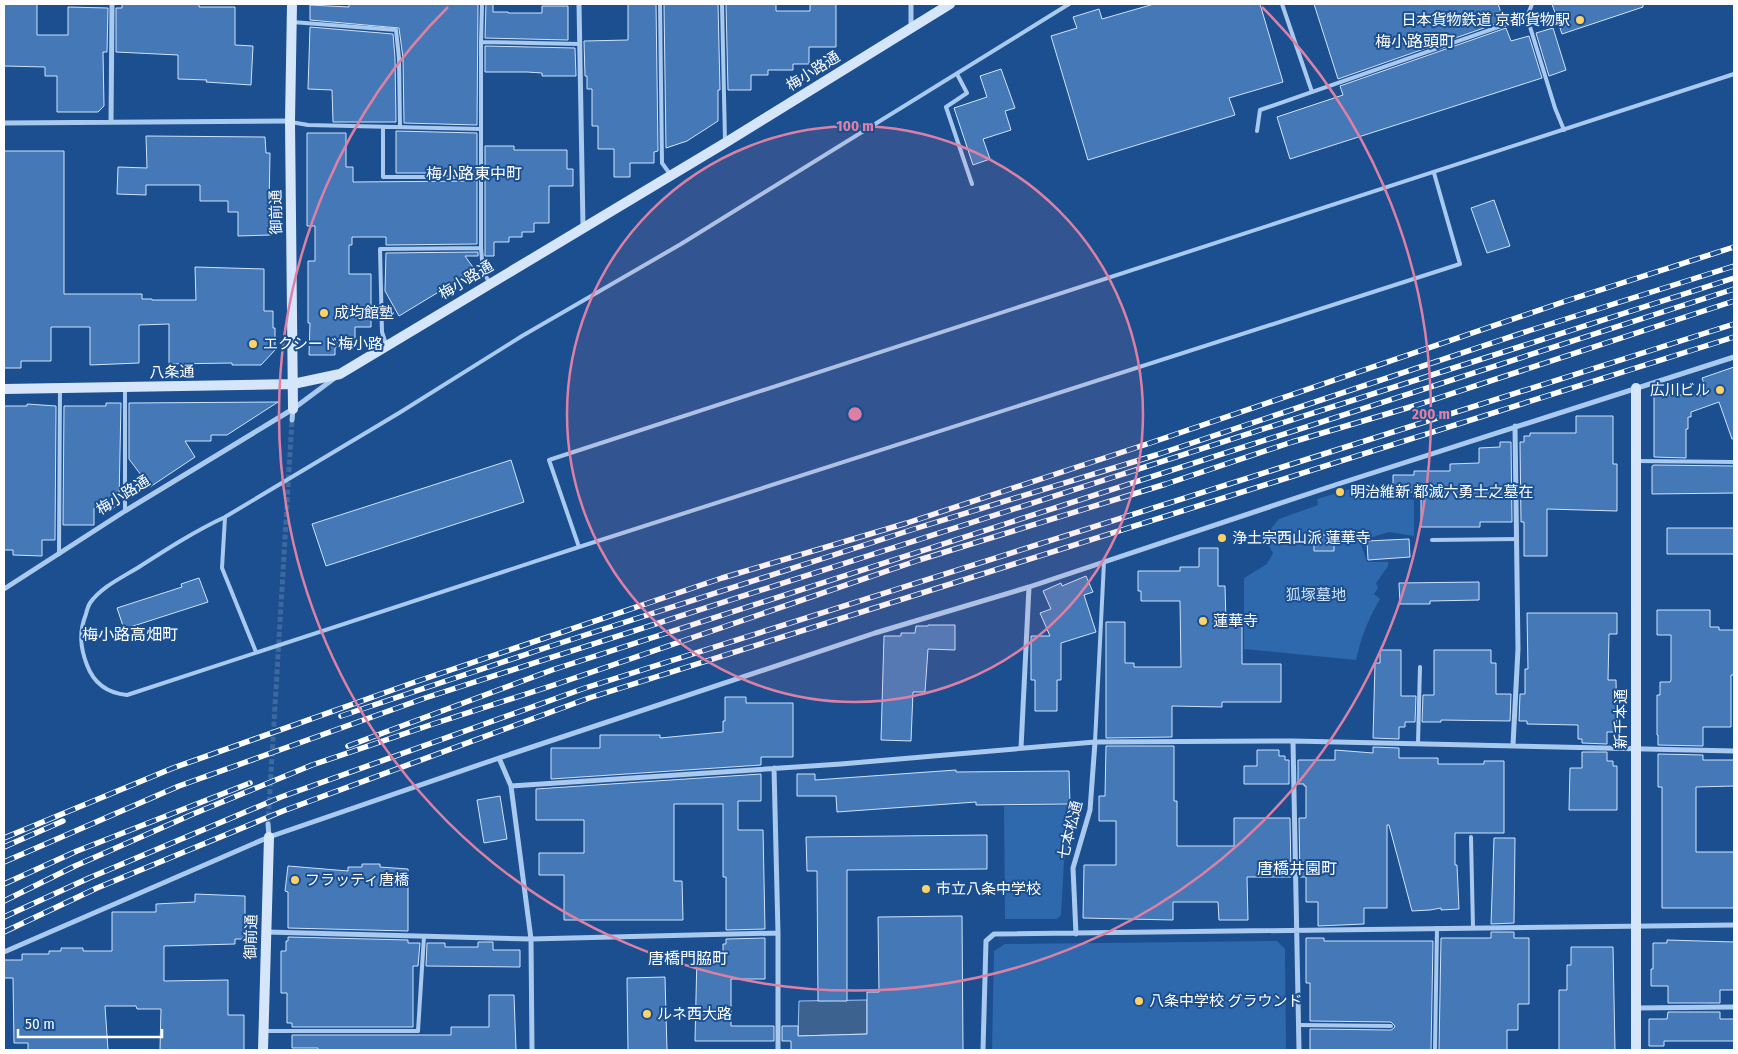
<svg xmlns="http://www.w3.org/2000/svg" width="1738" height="1054" font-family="'Fira Sans Condensed','Noto Sans JP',sans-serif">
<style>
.green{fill:#2e69ad}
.water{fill:#3c6290;stroke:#9cc4f0}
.building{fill:#4478b7;stroke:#cfe3fa}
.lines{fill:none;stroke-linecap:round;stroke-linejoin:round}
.street-tunnel{stroke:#3d69a0;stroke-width:5;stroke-dasharray:5 2.5;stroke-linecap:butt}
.lane{stroke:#a9c9ee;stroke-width:4}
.street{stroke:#a9c9ee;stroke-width:5}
.secondary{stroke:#d6e6fa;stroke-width:10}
.rail-casing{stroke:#fff;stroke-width:5.5}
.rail{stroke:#1b4f8f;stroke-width:4;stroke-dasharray:11;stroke-linecap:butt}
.ring{fill:none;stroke:#dd80a5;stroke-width:2.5}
.poi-dot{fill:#ffd166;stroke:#1b4f8f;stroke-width:2}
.labels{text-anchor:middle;stroke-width:4;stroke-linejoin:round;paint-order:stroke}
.poi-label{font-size:15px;fill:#fff;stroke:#1b4f8f;text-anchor:start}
.street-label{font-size:15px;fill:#fff;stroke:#1b4f8f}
.park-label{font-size:15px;fill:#cfe3fa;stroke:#1b4f8f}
.neighbourhood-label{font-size:16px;fill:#fff;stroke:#1b4f8f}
.centre{fill:#dd80a5;stroke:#1b4f8f;stroke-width:2.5}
.ring-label{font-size:15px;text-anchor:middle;font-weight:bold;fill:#dd80a5;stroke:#1b4f8f;stroke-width:4;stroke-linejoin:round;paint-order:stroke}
</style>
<rect width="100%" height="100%" fill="#1b4f8f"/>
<!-- green -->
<path class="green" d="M1371,483l3,10 40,7v36l-25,-4 -29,9 7,21h21v4l-12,17 2,5 -4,6 6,5c-12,20 -19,39 -24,61l-112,-11v-71l23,-14 6,-11 -9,-16 15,-18 39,-14 -1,-6z
M1078,805l-14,56 -3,54 -4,4h-52l-1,-113z
M1277,941l8,8 1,101h-294l2,-99 11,-7z"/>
<!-- water -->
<path class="water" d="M867,1000v34l-69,2 1,-35z"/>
<!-- building -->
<path class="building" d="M4,4h33v31h31v-28l40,1 -1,44h-4l1,54 -6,6h-41v-36h-12v-9l-41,-1z
M122,4h77v3h36v38l18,1 -2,39 -45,-3 1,-2 -29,-1v-24l-62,-3v-44h6z
M349,4h129l-1,121 -73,-2 -1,-65 -4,-30 -89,-8v-15l39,2z
M486,4h7v8h15v1h34v-7h26v34l-83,-2z
M628,4h28l2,147 -4,1v11h-24v14h-16v-28h-16v-23h-6v-37h-5v-13h-2l-1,-35 44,-1z
M664,4h54l2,86h-2v31l-31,20 -21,7z
M726,4h50v7h34v-7h26v43h-27v17h-16v6h-25v5h-17v15h-23z
M1154,4h106l23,78 -54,16 6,17 -147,45 -37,-124 26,-8 -4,-11 26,-8 3,10z
M1314,4h184l6,17 -166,58z
M1552,4h91v3l-81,27z
M310,27l83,7 2,24 1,64h-63l-1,-32 -24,-1z
M1506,28l5,13 18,-5 13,42 -252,81 -13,-42 66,-22 -3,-9z
M1553,28l13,42 -17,6 -13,-43z
M485,46l90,2 1,28h-34v-3l-15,-1h-42z
M1001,69l14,39 -10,3 6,19 -28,9 7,20 -17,6 -19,-57 33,-11 -7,-21z
M396,131l81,2v40h-81z
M307,133h39v34h7v15l124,-1v63l-91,1v-8h-34v8h-3v29h22v53h-16v12h-8l-12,9v7h-26l1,-32h-2v-62h7v-35h-8z
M146,136l119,1 1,16h4l-1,57h2v25l-33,1v-24h-10v-11h-28v-16h-54v10l-29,-1 1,-27 29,1z
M485,146h29v4h53v19h6v17h-24v37h-15v9h-12v5h-13v5h-15v14h-9z
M4,151h60v143h78v5h10v1h44l-1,-33 69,2v42h9v17h2v22l-14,15h-29v-2l-63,1v-40l-30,1v38l-49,2v-38h-39v34h-30v7h-17z
M1494,200l16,46 -23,7 -16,-45z
M478,252v4h-13l10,14 -76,46 -14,-25 1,-38z
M1734,367v72h-2l-13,-37 -28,10v5h-3v12h-2v29l-32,-1v-62h54l-6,-17z
M278,402l-51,33h-16v6h-26l10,16 -45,30 -21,-28v-56z
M106,403h15l-2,98h-5v7h-20v17h-31l1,-119h42z
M27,404l29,2 -1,134h-13v16l-29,-1v-5h-9v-144h23z
M1576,416h37v48h4v47l-70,-2v47h-23v-34h-3l-1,-80h4v-6h6v-3h46z
M1500,442h11l1,80h-32v5h-59v-30h-7v-5h-21v-17h21v-4h36v-7l29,-1v-15l21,-1z
M511,460l13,42 -198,64 -14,-42z
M1654,465l80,1v27l-82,1v-28z
M1667,528h67v26h-67z
M1314,535h20v16h-20z
M1409,539l1,18 -42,3 -1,-19z
M1199,548h19v38h7l1,38h16v40h39v38h-59v5l-50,-1v31l-66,1v-116h19v41h9v4h47l-1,-66h-39v-10h-3v-20h42v-4h19z
M1086,576l7,16 -9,3 12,37 -35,11v37h-4v31h-22v-31h-4v-44h19l-10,-23 11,-4 -8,-18 18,-8 1,3z
M199,578l9,24 -84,27 -7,-21 65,-21 -1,-3z
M1479,582v18l-49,1v3h-30l-1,-21z
M1657,610h53v17h9v3h15v45h-3v52h-28v19l-45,-1v-10h-1v-40h3v-13h10l1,-2v-45h-14z
M1527,613h90v21h-8l-1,46h8l1,52h-10v12l-25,-1v-4h-4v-14l-51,-1v-3h-8l1,-27h5v-25h3z
M928,625h27v25l-27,-1 -3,43h-12l-2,49 -30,-1 3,-104h17v-3h14l1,-7h12z
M1380,650h21v46h15l-1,26h-10v5h-6v12l-26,-1 2,-75h5z
M1434,650h57v13h5v31h15l-1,27 -69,-1v2h-19l1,-27h11z
M725,697h21v6h47v54h-32v8l-210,14v-31h49v-13h60v3l63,-6v-11h2z
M1106,746h68v55h3v45h57v-28h56l1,59h-44l1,43h-29l-1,-18h-45v18l-90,-2 1,-53h32v-44h-17v-25h6z
M1373,747l26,1v10h39v6h46v-3h20v72h-49v32h2l2,44 -18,1v-2l-11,2 -18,1 -23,-86h-2v83h-23v16l-46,2v-24h-12v-25h-6l-1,-59h7v-32h-2v-2h-6v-24h37v-10l38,3z
M1257,750h22v6h6v4h4v24h-45v-18h13z
M1582,752h25v9h6v5h4v44h-48l1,-42h12z
M1658,754l45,1v5h31v26l-38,1v65h38v56h-72v-121h-4z
M956,770v2l113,-1 1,33 -94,1v-3l-139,10 -1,-16h-39v-22h18v6z
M761,774v27h-23v29h25l2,99 -39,1v-53h-3v-73h-49v77h8l1,39h-119v-45h-25v-22h45v-33h-48v-31z
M500,796l7,43 -23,4 -7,-43z
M987,835v34l-140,1v131h-29l-1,-130h-10l-1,-34z
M1494,838h21l-1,85 -23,1z
M362,864h18v3l28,2v62l-120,-3v-36l-3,-1 3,-25 60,5v-4h14z
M195,894l50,2v43h-10v5l-71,2v35l64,-1v35h16v35h-84l1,-41h-24l-1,-3h-31l3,44h-80v-7h-14l-1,-65h-9v-18h18v-6h27v-3h12v-3h22v3h29v-39h44v-8l39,-2z
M962,916l1,134h-172v-9h-9v-15h16v10l69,-2v-42h12l-1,-75z
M1491,932h23v6h15v66h-11v26h-11v20h-68l2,-112h50z
M288,937l120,3v3h12l-2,23h-5v61h-121v-4h-5v-30h-6v-42h5v-10h2z
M765,938v41h-34v47h43v15h-79l2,-86h26v-11h3v-5z
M1306,938h18v3h109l-2,109h-121v-21l81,1 3,-2 1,-2 -4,-4 -81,-1v-38h-4z
M1667,940l67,2v48h-14v13h-52v-17h-17v-17h2v-26h14z
M478,942h15v8h27v17l-94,-1 1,-23h18v4h33z
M1571,947h42l2,103h-56v-60h8v-25h4z
M665,977l2,73h-39l-1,-72z
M489,995h25l2,55h-198v-2h-26v-13h159v-8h38z
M1668,1012h52v7h14v22h-70v5h-15v-27h18z"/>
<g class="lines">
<!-- street-tunnel -->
<path class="street-tunnel" d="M268,824l24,-404"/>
<!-- lane -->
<path class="lane" d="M660,4l2,159 8,11
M722,4l3,137
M1069,4l-388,240 -159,92 -123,77 -174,104c-30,14 -58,32 -86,50 -16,10 -38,20 -49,36 -2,3 -3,7 -4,11 -7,18 -6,33 1,51 7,19 20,28 40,30l452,-148 -30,-87 1185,-386
M1282,4l30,88
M1527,17l28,91 9,22
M292,22l104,8 3,28 1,68
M481,42l1,-38
M957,74l10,19 -21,14 26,77
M291,122l17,3 173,4
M383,127v50h97
M1257,131l3,-21 267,-93 5,-13
M490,283l-7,-11 -2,-24v-206l99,2
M386,344l-4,-12 -2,-83 101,-1
M125,388v123
M1637,461l97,1
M225,517l-3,51 34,84
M1432,540l85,-1
M579,547l881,-283 -26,-91
M59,554l1,-166
M1095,742l9,-180
M1418,743l2,-76
M1471,837l2,91
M1299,1025l92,1
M264,1031h154l6,-95
M1435,1050l2,-122"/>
<!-- street -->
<path class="street" d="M579,4l4,223
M911,27v-23
M111,122l1,-118
M4,123l286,-2
M292,420l1,-11
M4,589l121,-78 168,-102 43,-32
M1293,741l6,309
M1513,745l5,-96 -3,-223
M1021,748l8,-161
M499,758l12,28 20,153 1,111
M774,768l4,165v117
M511,786l330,-22 254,-22 198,-1 441,10
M268,824l1,13
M267,932l264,7 247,-6
M1076,934l-3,-66 17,-58 5,-68
M4,952l265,-115 230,-79 376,-125 154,-46 306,-102 399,-128
M1636,1008l98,-1
M983,1050l3,-109 8,-7 740,-9"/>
<!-- secondary -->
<path class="secondary" d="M292,4l-2,117 3,288
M1636,388v662
M4,389l289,-5 47,-10 385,-231 225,-139
M263,1050l6,-213"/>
<!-- rail casing -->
<g class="rail-casing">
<path id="rail" d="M341,716l204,-68 369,-119 242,-74 372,-124 206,-65
M348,746l204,-76 1182,-381
M4,838l169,-70 242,-86 307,-104 185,-55 243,-80 416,-142 168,-54
M4,847l59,-26
M4,862l175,-76 246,-88 1309,-420
M4,884l73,-33 173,-68
M4,901l71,-35 118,-52 119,-49 121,-41 124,-40 362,-124 247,-76 126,-42 125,-37 317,-104
M4,917l85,-39 192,-81 304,-109 1149,-364
M4,932l93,-44 186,-77 306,-113 1145,-361"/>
</g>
<!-- rail -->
<use href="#rail" class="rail"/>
</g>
<!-- distance rings -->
<circle cx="855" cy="414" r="288" fill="#dd80a5" fill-opacity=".12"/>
<g class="ring">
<circle cx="855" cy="414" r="288"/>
<path d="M1262 7A576 576 0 1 1 448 7"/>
</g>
<!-- markers -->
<g class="poi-dot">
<circle cx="1580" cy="20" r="5"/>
<circle cx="324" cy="313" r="5"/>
<circle cx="253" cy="344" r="5"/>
<circle cx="1720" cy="390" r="5"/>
<circle cx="1340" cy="492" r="5"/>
<circle cx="1222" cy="538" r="5"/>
<circle cx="1203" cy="621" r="5"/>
<circle cx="295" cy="880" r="5"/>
<circle cx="926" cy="889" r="5"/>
<circle cx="1139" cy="1001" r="5"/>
<circle cx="647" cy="1014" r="5"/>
</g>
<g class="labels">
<!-- poi labels -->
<g class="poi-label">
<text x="1570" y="25" text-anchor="end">日本貨物鉄道 京都貨物駅</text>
<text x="334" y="318">成均館塾</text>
<text x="263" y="349">エクシード梅小路</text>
<text x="1710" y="395" text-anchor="end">広川ビル</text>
<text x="1350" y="497">明治維新 都滅六勇士之墓在</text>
<text x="1232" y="543">浄土宗西山派 蓮華寺</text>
<text x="1213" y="626">蓮華寺</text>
<text x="305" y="885">フラッティ唐橋</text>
<text x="936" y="894">市立八条中学校</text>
<text x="1149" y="1006">八条中学校 グラウンド</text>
<text x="657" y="1019">ルネ西大路</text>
</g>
<!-- street labels -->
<g class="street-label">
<text transform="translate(813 71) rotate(-32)" y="5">梅小路通</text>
<text transform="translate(276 212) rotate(-91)" y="5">御前通</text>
<text transform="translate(466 280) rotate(-31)" y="5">梅小路通</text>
<text transform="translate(172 372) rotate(-1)" y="5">八条通</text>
<text transform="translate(123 495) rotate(-32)" y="5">梅小路通</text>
<text transform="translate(1621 719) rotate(-90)" y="5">新千本通</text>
<text transform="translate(1070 830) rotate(-76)" y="5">七本松通</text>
<text transform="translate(251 937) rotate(-89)" y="5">御前通</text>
</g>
<!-- park labels -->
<g class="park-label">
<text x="1316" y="600">狐塚墓地</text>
</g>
<!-- neighbourhood labels -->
<g class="neighbourhood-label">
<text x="1415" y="47">梅小路頭町</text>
<text x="474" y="179">梅小路東中町</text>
<text x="130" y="640">梅小路高畑町</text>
<text x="1297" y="874">唐橋井園町</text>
<text x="688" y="964">唐橋門脇町</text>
</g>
</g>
<circle cx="855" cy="414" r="8" class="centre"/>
<g class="ring-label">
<text x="855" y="131">100 m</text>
<text x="1431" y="419">200 m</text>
</g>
<!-- border -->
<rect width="1738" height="1054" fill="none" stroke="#ffffff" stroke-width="10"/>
<!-- scale -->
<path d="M18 1029v8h144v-8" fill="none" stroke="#ffffff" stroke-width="2.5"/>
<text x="25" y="1029" font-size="15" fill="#ffffff" stroke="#1b4f8f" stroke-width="4" paint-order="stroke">50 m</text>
</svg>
